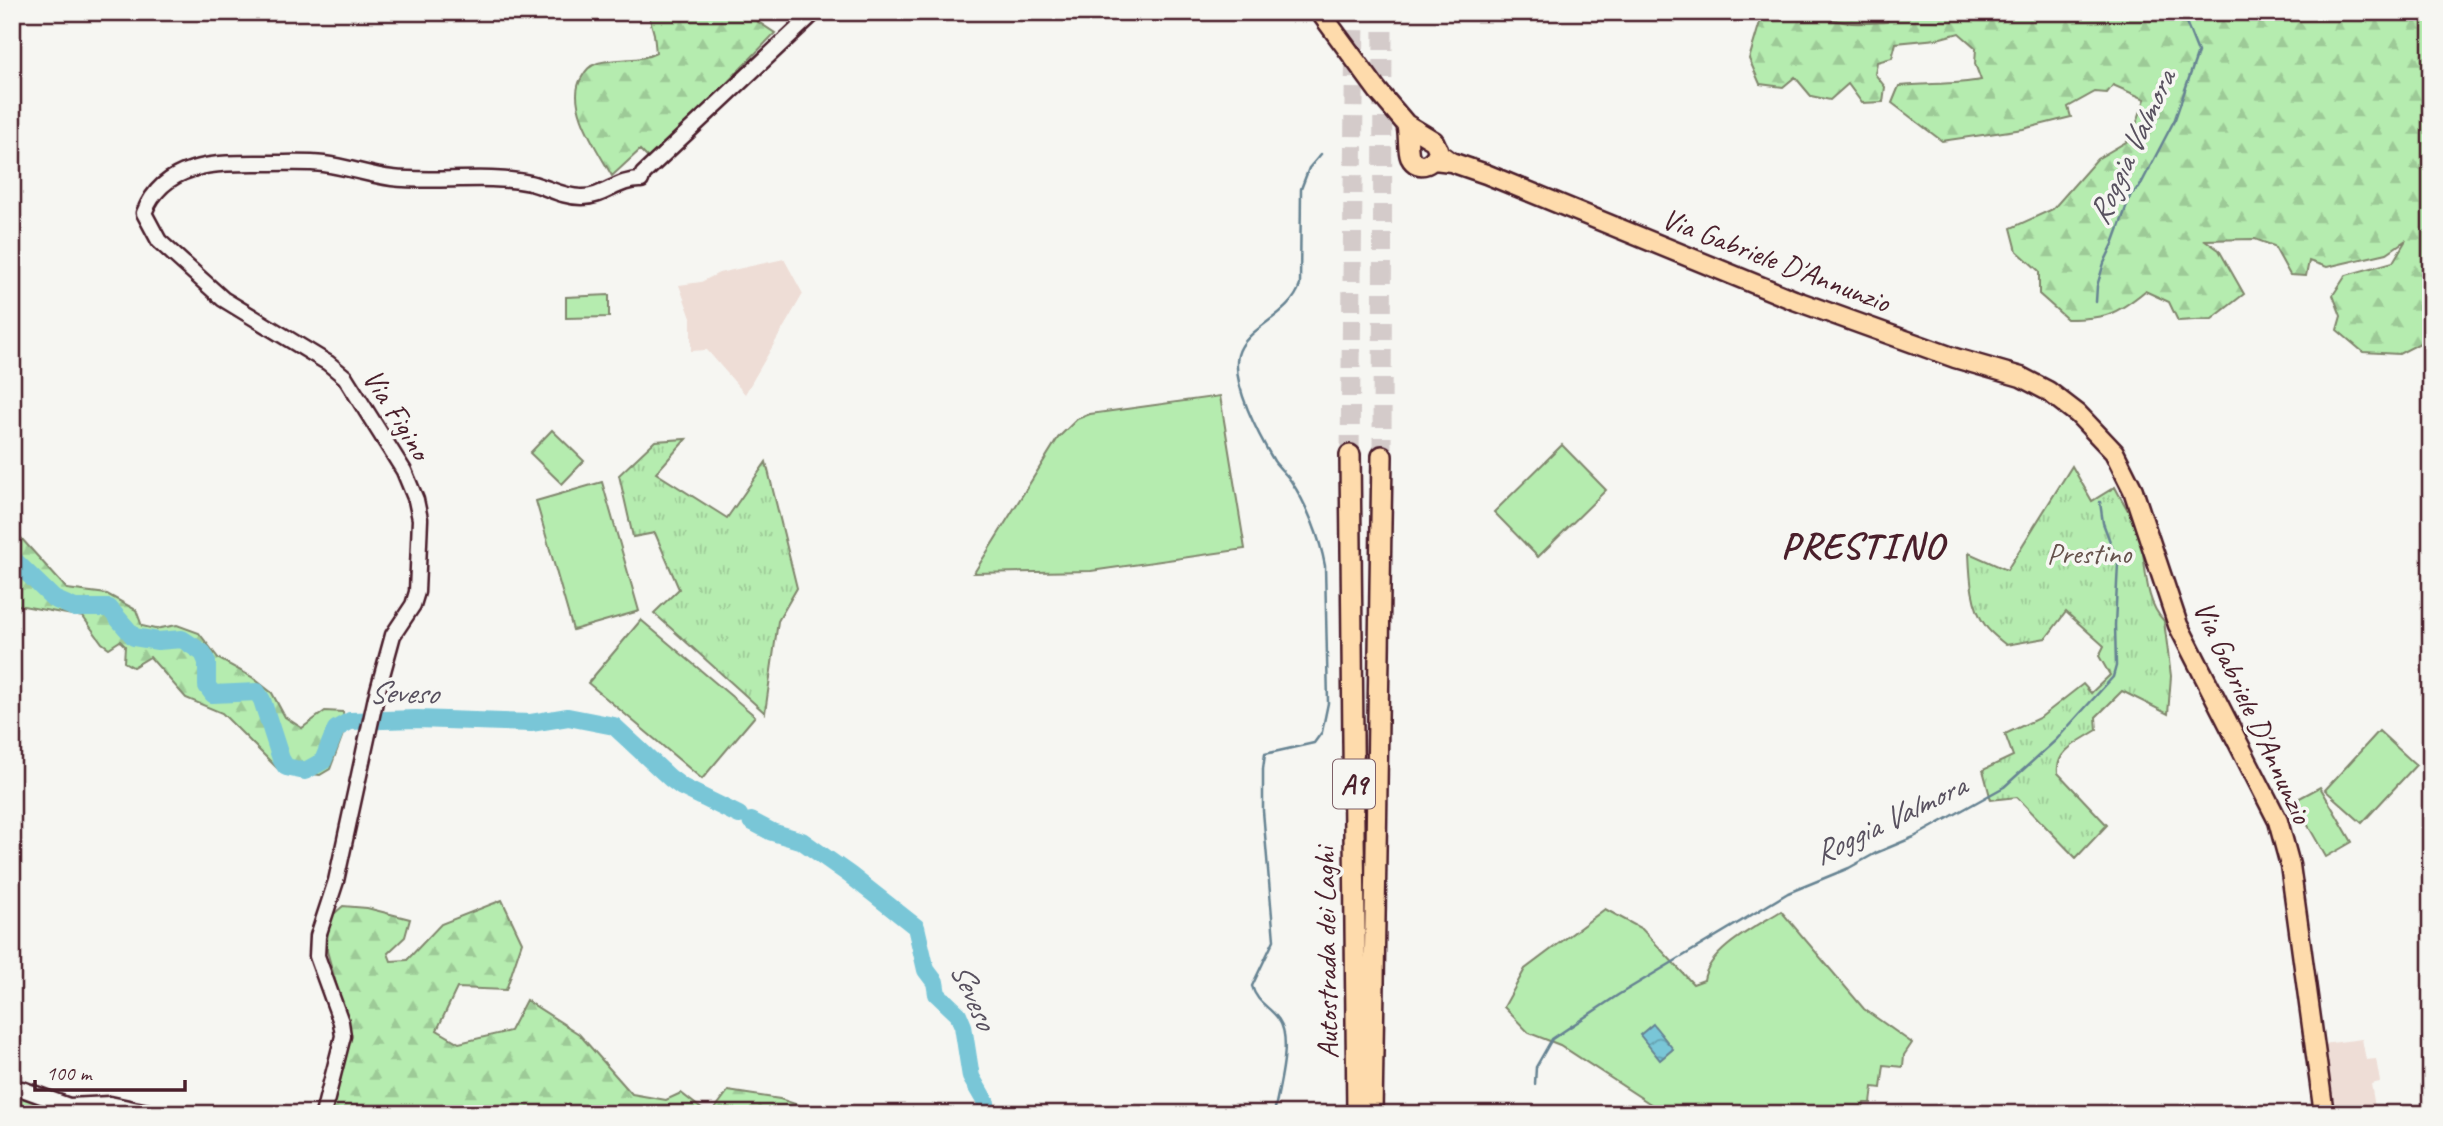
<svg xmlns="http://www.w3.org/2000/svg" width="2443" height="1126" font-family="Caveat,sans-serif">
<style>
.built{fill:#eeddd6}
.grass{fill:url(#grass-dots);stroke:#80866d;stroke-width:2}
.forest{fill:url(#forest-firs);stroke:#80866d;stroke-width:2}
.park{fill:url(#park-tufts);stroke:#80866d;stroke-width:2}
.pitch{fill:#b5ecaf;stroke:#80866d;stroke-width:2}
.water{fill:url(#water-waves);stroke:#668392;stroke-width:2}
.lines{fill:none;stroke-linecap:round;stroke-linejoin:round}
.stream{stroke:#668392;stroke-width:2.5}
.river{stroke:#79c6d7;stroke-width:18}
.highway-tunnel{stroke:#d4cbca;stroke-width:19;stroke-dasharray:19 10;stroke-linecap:butt}
.minor-casing{stroke:#4a1f2b;stroke-width:19}
.major-casing{stroke:#4a1f2b;stroke-width:23}
.highway-casing{stroke:#4a1f2b;stroke-width:24}
.minor{stroke:#f6f6f2;stroke-width:14}
.major{stroke:#fedbac;stroke-width:18}
.highway{stroke:#fedbac;stroke-width:19}
.labels{text-anchor:middle;stroke-width:7;stroke-linejoin:round;paint-order:stroke}
.shield{fill:#f6f6f2;stroke:#7e6067;stroke-width:2}
.shield-label{font-size:28px;font-weight:bold;fill:#4a1f2b}
.street-label{font-size:30px;fill:#4a1f2b;stroke:#f6f6f2}
.park-label{font-size:30px;fill:#65524c;stroke:#f6f6f2}
.water-label{font-size:32px;font-style:italic;fill:#58515f;stroke:#f6f6f2}
.district-label{font-size:37px;font-weight:bold;letter-spacing:2px;fill:#4a1f2b;stroke:#f6f6f2}
</style>
<defs>
<pattern id="grass-dots" width="8" height="8" patternUnits="userSpaceOnUse" patternTransform="scale(1.75)"><rect width="8" height="8" fill="#b5ecaf"/><path d="M2 2h.1M6 6h.1" fill="none" stroke="#9dca97" stroke-width="1.8" stroke-linecap="round"/></pattern>
<pattern id="forest-firs" width="22" height="20" patternUnits="userSpaceOnUse" patternTransform="scale(1.75)"><rect width="22" height="20" fill="#b5ecaf"/><path d="M5 1l3.5 6h-7zM16 11l3.5 6h-7z" fill="#9dca97"/></pattern>
<pattern id="park-tufts" width="24" height="20" patternUnits="userSpaceOnUse" patternTransform="scale(1.75)"><rect width="24" height="20" fill="#b5ecaf"/><path d="M3 7l-1-3M5 7V3M7 7l1-3M15 17l-1-3M17 17v-4M19 17l1-3" fill="none" stroke="#9dca97"/></pattern>
<pattern id="water-waves" width="16" height="10" patternUnits="userSpaceOnUse" patternTransform="scale(1.75)"><rect width="16" height="10" fill="#79c6d7"/><path d="M0 5q4-4 8 0t8 0" fill="none" stroke="#65a0af"/></pattern>
</defs>
<rect width="100%" height="100%" fill="#f6f6f2"/>
<filter id="ink" filterUnits="userSpaceOnUse"><feTurbulence type="fractalNoise" baseFrequency=".0143" numOctaves="2"/><feDisplacementMap in="SourceGraphic" scale="14" xChannelSelector="R" yChannelSelector="G"/><feConvolveMatrix kernelMatrix="1 2 1 2 8 2 1 2 1" color-interpolation-filters="sRGB"/></filter>
<g filter="url(#ink)">
<!-- built -->
<path class="built" d="M784,259l19,35 -58,100 -38,-44 -16,1v-33l-12,-33 22,-3 18,-9z
M2362,1039l4,21 10,-1 4,23 -9,2 4,23 -5,1 1,6h-39l-9,-70z"/>
<!-- grass -->
<path class="grass" d="M1818,12h73l-4,10c-22,1 -49,5 -69,-10z"/>
<!-- forest -->
<path class="forest" d="M648,12h95l32,21 -124,128 -11,-11 -28,26c-13,-24 -48,-72 -30,-99 4,-7 7,-11 16,-14 19,-6 39,0 58,-10l-2,-19z
M1763,12h55c19,15 46,11 69,10l4,-10h540v335l-11,-4 -21,11 -36,-2 -26,-22 4,-14 -8,-21 13,-20 47,-13 13,-22 -19,13 -60,14 -18,-6 -3,15 -16,-1 -16,-29 -19,-7 -50,1 14,10 25,44 -32,25 -34,2 -9,-19 -24,-11c-29,24 -41,28 -78,28l-28,-25v-23l-22,-20 -6,-23 42,-19 44,-50 34,-20 14,-40 -32,-14 -6,8 -12,-1 -27,15 3,10 -48,12 -81,12 -50,-38 7,-17c27,-3 55,-1 82,-6l-6,-16 1,-16 -17,-15 -22,6 -41,4 -4,15 -15,4 -2,12 10,13 -2,15 -21,1 -14,-19 -18,16 -19,-4 -16,-19 -12,10 -23,-3 -11,-25z
M12,528l55,61 40,5 29,16 6,16 13,3 22,-4 22,8 20,26 33,18 20,16 13,24 17,11 23,-17 18,1 2,17 -15,40 -10,6 -41,-5 -57,-57 -36,-15 -36,-41 -17,10 -9,-5 1,-16 -5,-5 -11,7 -7,-5 -19,-26 -71,-13z
M502,900l20,42 -16,48 -49,-2 -20,42 22,13 51,-12 16,-31 53,34 53,60 34,6 15,-7 27,21h-168l-10,-5 -40,5h-161l21,-79 -23,-84 1,-32 15,-13 24,2 43,11 -5,18 -17,16 3,8 16,-1 34,-36z
M728,1091l52,8 45,15h-114z
M23,1095l78,19h-89v-16z"/>
<!-- park -->
<path class="park" d="M686,439l-30,34 71,45 39,-56 31,126 -19,33 -13,92 -111,-100 25,-24 -24,-56 -22,4 -14,-62 36,-34z
M2072,466l20,35 23,-14c8,16 20,33 25,50 7,26 3,63 24,84l7,55 -3,38 -46,-23 -26,26 1,13c-17,11 -42,21 -39,43l49,52 -31,33 -59,-61 -26,3 -8,-30 30,-14 -8,-22 36,-17 42,-33 8,9 19,-18 -11,-19 5,-10 -38,-34 -20,26 -40,7c-7,-6 -16,-12 -21,-20 -14,-19 -15,-49 -16,-72l38,17z"/>
<!-- pitch -->
<path class="pitch" d="M609,295v22l-43,1v-21z
M1220,396l25,153 -154,22 -117,2 84,-135 19,-19 13,-5z
M552,430l32,31 -22,23 -32,-31z
M1562,445l44,45 -68,67 -44,-45z
M602,482l37,129 -66,19 -37,-129z
M641,620l114,96 -53,63 -114,-96z
M2379,731l37,34 -54,58 -37,-33z
M2320,787l32,55 -26,15 -32,-56z
M1605,909l37,20 51,55 11,-4c4,-30 53,-54 77,-69l83,98 48,34 -8,12 -1,12 -19,-2 -3,23 -8,-1 -2,16h-7l-2,11h-196l-106,-69 -31,-12 -25,-26 21,-38z"/>
<!-- water -->
<path class="water" d="M1653,1024l20,25 -13,11 -20,-25z"/>
<g class="lines">
<!-- stream -->
<path class="stream" d="M2096,302l1,-16 7,-23 9,-19 18,-50 8,-6 36,-69 23,-67 -16,-40
M1535,1084l1,-17 16,-28 66,-44 170,-102 61,-25 27,-15 38,-16 90,-50 52,-47 57,-63 3,-11 -1,-41 3,-62 -15,-40 -3,-21
M1274,1114c4,-24 19,-74 5,-94 -9,-14 -22,-16 -27,-34l22,-46 -11,-129v-42l2,-15 49,-11 8,-11 6,-29 -3,-137c-5,-28 -18,-61 -34,-85 -5,-7 -12,-13 -17,-20 -15,-25 -43,-77 -36,-106 7,-28 52,-38 62,-70l1,-96 8,-21 12,-14
M1529,1114v-3"/>
<!-- river -->
<path class="river" d="M12,558l42,41 21,9h34l25,29 24,4 24,-2 21,14 4,9v24l6,8 44,-2 5,8 19,59 5,8 19,4 18,-10 13,-32 14,-8 67,-2 114,4 37,-6 46,9 56,52 12,9 57,28
M751,821l21,11 30,9 48,34 66,52 10,43 9,12 2,12 21,20 5,12 8,51 15,26v11"/>
<!-- highway-tunnel -->
<path class="highway-tunnel" d="M1350,455l5,-443
M1382,456l1,-444"/>
<!-- minor casing -->
<g class="minor-casing">
<path id="minor" d="M12,1092l10,-3 47,17 41,-2 47,10
M323,1114l20,-78 -2,-14 -24,-66 1,-20 18,-55 40,-184 17,-62 20,-30 4,-13 3,-73 -4,-19 -12,-29 -59,-94 -17,-14 -105,-64 -64,-58 -15,-28c21,-54 79,-50 127,-50 18,0 36,-1 53,1 23,3 45,11 68,14 45,5 93,-4 138,5 17,4 33,14 51,14 22,1 37,-18 60,-17l2,-6 172,-162"/>
</g>
<!-- major casing -->
<g class="major-casing">
<path id="major" d="M1320,12l58,79 28,33 28,17 6,13 11,8
M1406,124c3,9 1,26 4,33 8,16 26,6 28,-8
M1434,160l17,2 35,12 308,126 161,58 66,19 27,14 30,23 36,38 19,38 45,135 100,196 12,44 34,249"/>
</g>
<!-- highway casing -->
<g class="highway-casing">
<path id="highway" d="M1350,455l7,659
M1372,1114l10,-658"/>
</g>
<!-- minor -->
<use href="#minor" class="minor"/>
<!-- major -->
<use href="#major" class="major"/>
<!-- highway -->
<use href="#highway" class="highway"/>
</g>
</g>
<g class="labels">
<!-- shield labels -->
<rect class="shield" x="1333" y="759.5" width="42" height="49" rx="5"/>
<g class="shield-label">
<text x="1354" y="794">A9</text>
</g>
<!-- street labels -->
<g class="street-label">
<text transform="translate(1776 260) rotate(21)" y="10">Via Gabriele D'Annunzio</text>
<text transform="translate(397 414) rotate(58)" y="10">Via Figino</text>
<text transform="translate(2253 712) rotate(65)" y="10">Via Gabriele D'Annunzio</text>
<text transform="translate(1326 953) rotate(-91)" y="10">Autostrada dei Laghi</text>
</g>
<!-- park labels -->
<g class="park-label">
<text x="2089" y="563">Prestino</text>
</g>
<!-- water labels -->
<g class="water-label">
<text transform="translate(2131 147) rotate(-65)" y="11">Roggia Valmora</text>
<text transform="translate(403 692) rotate(1)" y="11">Seveso</text>
<text transform="translate(1889 819) rotate(-26)" y="11">Roggia Valmora</text>
<text transform="translate(974 995) rotate(66)" y="11">Seveso</text>
</g>
<!-- district labels -->
<g class="district-label">
<text x="1863" y="558">PRESTINO</text>
</g>
</g>
<!-- margin -->
<rect width="2443" height="1126" fill="none" stroke="#f6f6f2" stroke-width="42"/>
<rect x="21" y="21" width="2401" height="1084" fill="none" stroke="#4a1f2b" stroke-width="2.5" filter="url(#ink)"/>
<!-- scale -->
<path d="M35 1080v10h150v-10" fill="none" stroke="#4a1f2b" stroke-width="3.5"/>
<text x="46" y="1080" font-size="21" fill="#4a1f2b" stroke="#f6f6f2" stroke-width="5" paint-order="stroke">100 m</text>
</svg>
